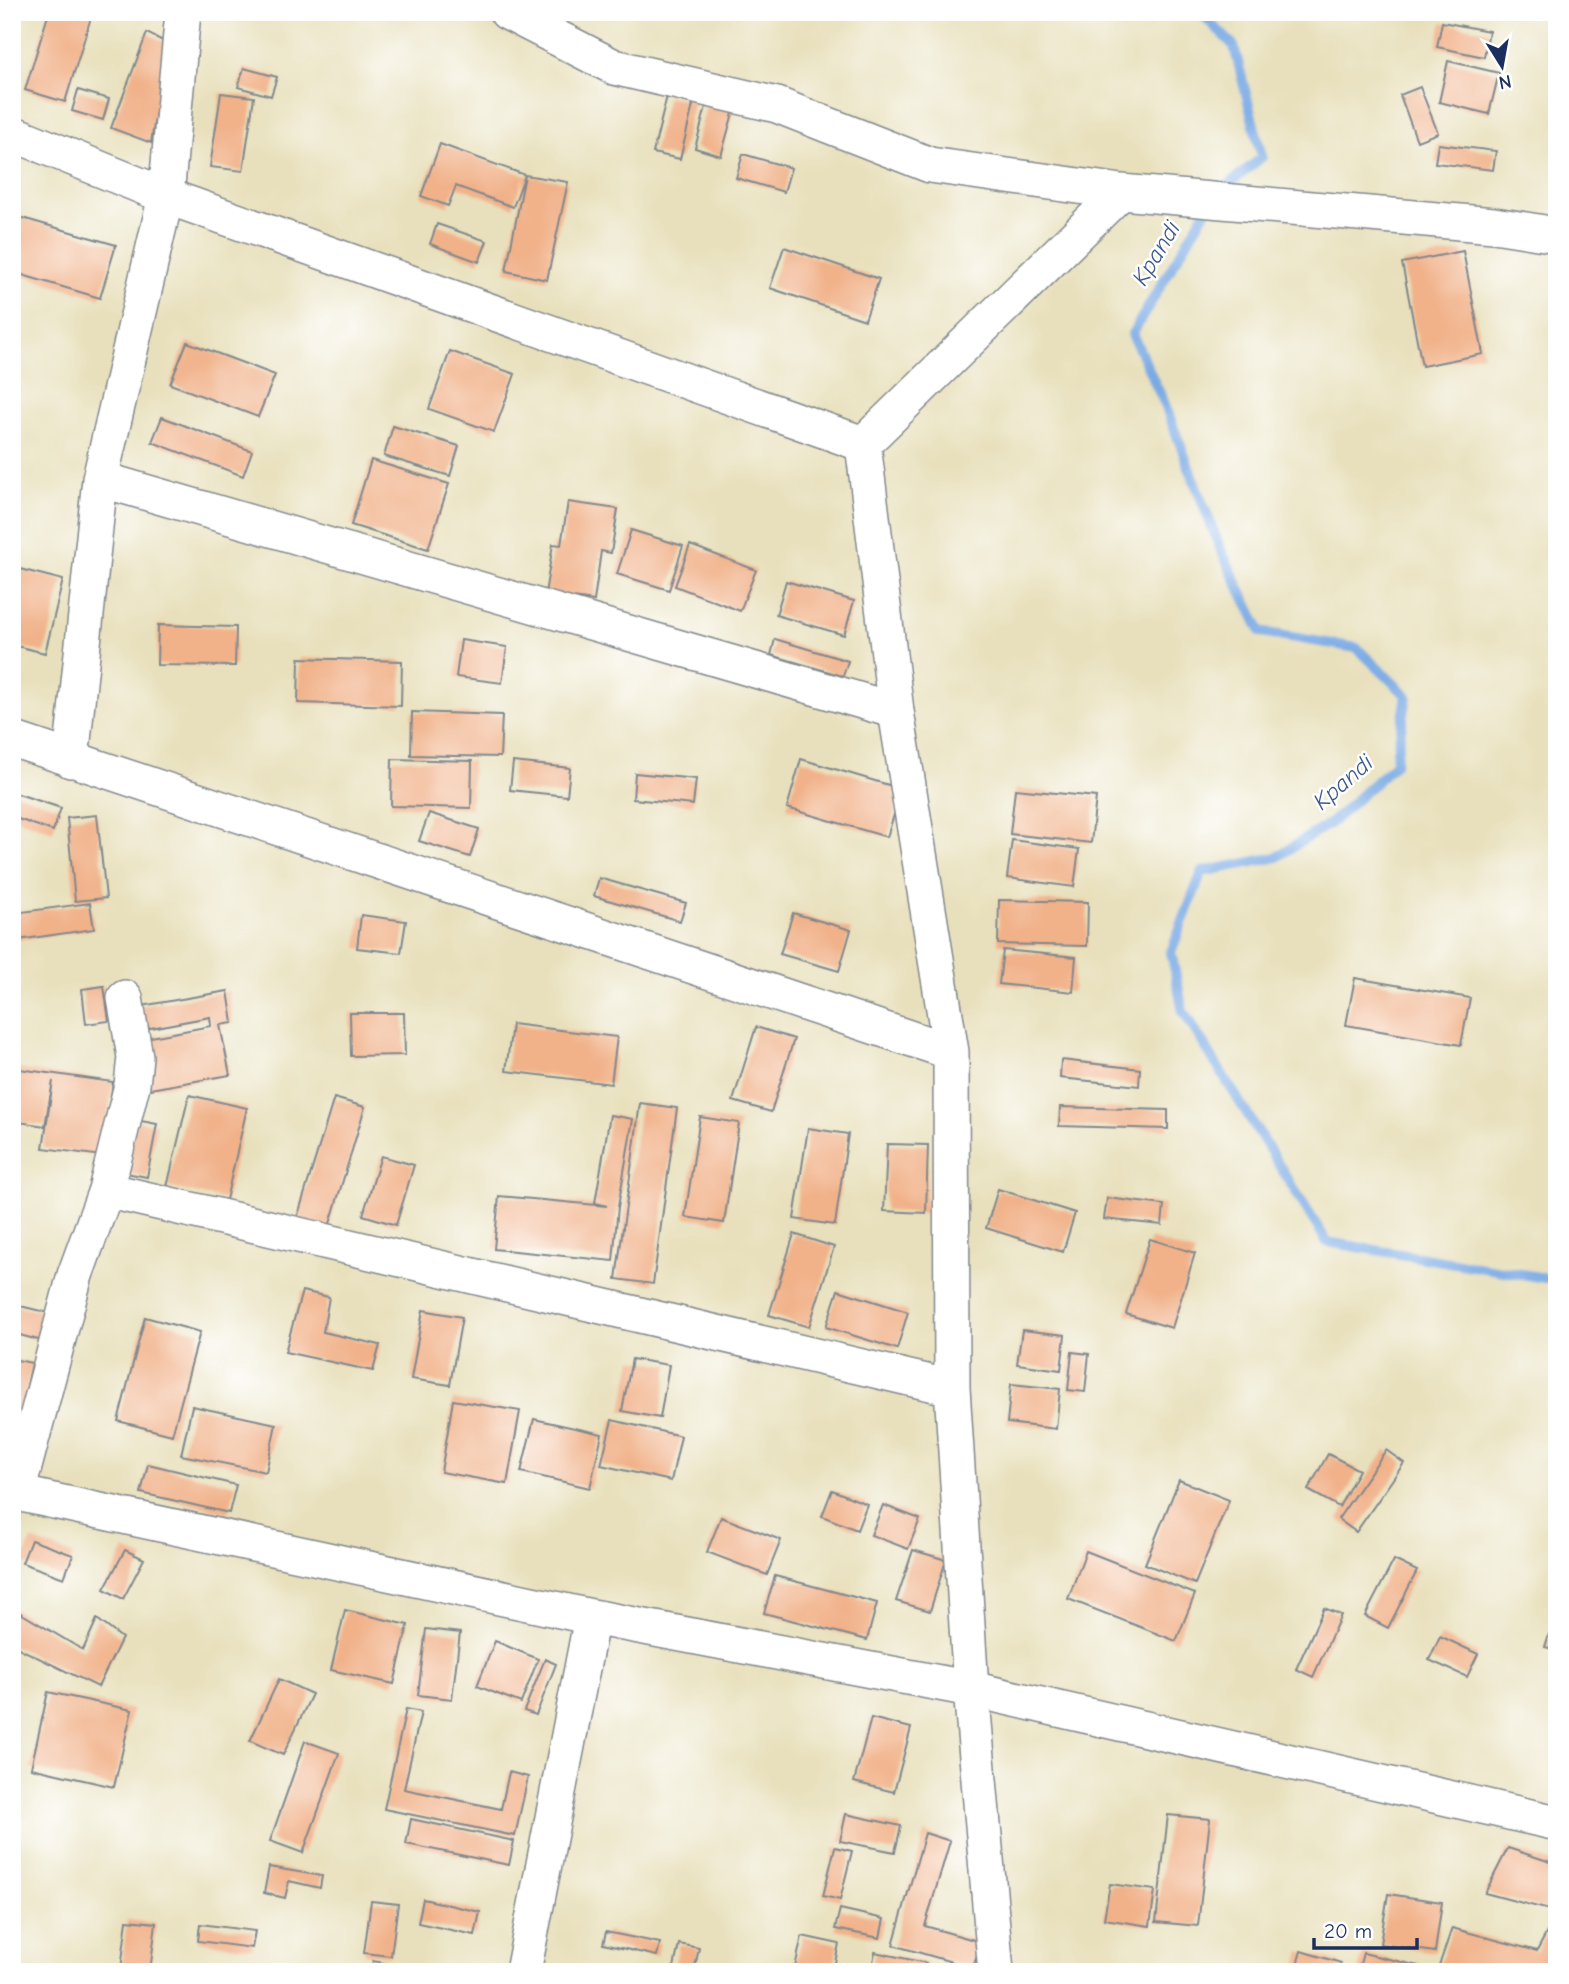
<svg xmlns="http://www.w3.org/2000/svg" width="1569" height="1984" font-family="'Comic Neue',sans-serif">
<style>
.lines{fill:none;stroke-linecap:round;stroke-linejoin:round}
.stream{stroke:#7aaae4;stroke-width:10}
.building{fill:#f1b28a}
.street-casing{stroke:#82888d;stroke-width:38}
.street{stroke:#fff;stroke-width:35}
.labels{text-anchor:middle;stroke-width:5;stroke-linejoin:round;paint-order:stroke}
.water-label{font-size:24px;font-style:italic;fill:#3c5a8d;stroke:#fff}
</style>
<rect width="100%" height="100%" fill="#fff"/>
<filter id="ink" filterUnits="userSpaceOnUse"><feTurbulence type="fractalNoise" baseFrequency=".0143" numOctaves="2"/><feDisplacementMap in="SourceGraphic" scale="14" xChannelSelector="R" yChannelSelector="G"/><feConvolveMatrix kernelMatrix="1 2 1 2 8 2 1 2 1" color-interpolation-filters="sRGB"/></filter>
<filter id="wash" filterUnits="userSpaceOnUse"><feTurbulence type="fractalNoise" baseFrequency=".00686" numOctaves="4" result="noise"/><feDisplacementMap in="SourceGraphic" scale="28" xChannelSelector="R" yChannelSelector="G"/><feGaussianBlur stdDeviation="1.57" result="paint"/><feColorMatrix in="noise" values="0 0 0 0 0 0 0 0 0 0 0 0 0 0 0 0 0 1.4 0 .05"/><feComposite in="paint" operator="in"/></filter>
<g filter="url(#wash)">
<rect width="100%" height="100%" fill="#e8e0bc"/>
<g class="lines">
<!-- stream -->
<path class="stream" d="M1200,12l34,34 28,111 -43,36
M1209,205l-77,129 32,68 56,146 41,84 96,16 50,48 -12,68 -63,58 -55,35 -75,15 -31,80 12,59 144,231 230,38"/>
</g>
<g id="blocks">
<!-- building -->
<path class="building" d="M49,12l43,2 -27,88 -40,-12z
M1442,22l47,9 -5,26 -47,-10z
M147,33l20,10 -16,100 -40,-15z
M1448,61l51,12 -10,41 -50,-12z
M244,68l33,9 -6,19 -33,-9z
M1420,87l18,46 -21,8 -17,-46z
M78,90l31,9 -6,21 -31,-9z
M221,93l33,4 -11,74 -33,-4z
M667,96l27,5 -14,58 -27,-6z
M708,99l27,7 -14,50 -26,-8z
M440,144l85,31 43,7 -21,98 -41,-9 19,-96 -12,32 -57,-21 -8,20 -27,-10z
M1438,144l58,7 -3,19 -58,-7z
M743,154l48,14 -7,24 -48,-14z
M12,215l104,30 -16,53 -88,-26z
M437,224l50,17 -8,21 -49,-18z
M784,247l95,32 -14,41 -95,-32z
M1463,251l20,103 -61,12 -20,-103z
M187,342l88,33 -17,42 -88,-33z
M450,351l65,23 -21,58 -65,-23z
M162,417l90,34 -9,25 -91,-34z
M393,426l66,20 -9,30 -66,-20z
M371,460l78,24 -21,65 -77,-24z
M568,502l50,7 -7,44 -10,-2 -7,50 -49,-7 8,-50 8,1z
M631,530l52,16 -14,44 -52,-16z
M690,545l66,25 -16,41 -65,-25z
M12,567l51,13 -18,73 -33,-8z
M786,581l68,20 -10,34 -68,-20z
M158,625l78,2 -1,39 -78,-1z
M775,639l73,22 -5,15 -72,-21z
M461,640l46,7 -5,36 -46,-6z
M299,658l103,3 -1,45 -103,-3z
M412,712l90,3 -2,42 -89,-2z
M392,759l80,2 -1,47 -80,-2z
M801,759l101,30 -15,48 -100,-29z
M513,762l57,6 -3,28 -57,-6z
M635,773l61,6 -3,26 -60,-6z
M1015,789l81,8 -5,46 -81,-9z
M12,792l49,16 -8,23 -41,-14z
M429,813l50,16 -9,28 -51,-16z
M97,815l9,83 -31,3 -8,-83z
M1012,840l67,9 -5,38 -67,-9z
M599,878l87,25 -6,18 -86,-25z
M999,900l89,2 -1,44 -89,-2z
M90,903l4,26 -76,11 -4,-27z
M793,913l58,17 -12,41 -59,-17z
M361,915l45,6 -5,32 -44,-5z
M1003,950l73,7 -3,35 -74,-8z
M1355,978l115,20 -9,47 -115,-20z
M104,986l5,35 -23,3 -4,-35z
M228,991l5,32 -13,2 10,50 -80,14 -10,-50 71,-13 -1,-9 -65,12 -4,-23z
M350,1013h54l1,42 -54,1z
M512,1024l105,13 -6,47 -105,-13z
M756,1027l38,12 -23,73 -38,-11z
M1061,1060l79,9 -1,17 -79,-8z
M12,1068l101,14 -11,74 -59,-8 10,-67 -8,45 -33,-5z
M189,1095l58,13 -21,92 -59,-13z
M334,1098l31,9 -36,120 -32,-9z
M640,1103l37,5 -24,176 -37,-5z
M1060,1107l108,3v19l-109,-3z
M610,1115l23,4 -15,88 -5,54 -119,-12 5,-53 108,10 -12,-3z
M700,1117l39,6 -15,100 -39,-6z
M136,1120l21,4 -10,53 -21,-4z
M808,1128l40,6 -13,91 -41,-6z
M887,1144l41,1 -2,68 -42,-2z
M381,1156l33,9 -18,60 -33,-10z
M998,1189l77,24 -12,39 -77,-24z
M1107,1198l57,7 -2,20 -58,-6z
M794,1234l40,13 -25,80 -40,-12z
M1150,1239l45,14 -23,75 -46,-14z
M838,1290l70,22 -11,37 -71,-22z
M302,1291l27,6 -6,35 57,13 -7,26 -88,-19z
M12,1304l37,9 -7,28 -30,-8z
M423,1310l39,7 -12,68 -39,-6z
M145,1317l55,15 -28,103 -54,-14z
M1022,1330l43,5 -4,35 -44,-6z
M1072,1352l17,2 -4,38 -17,-2z
M12,1359l20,4 -13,59 -7,-1z
M632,1359l37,6 -9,53 -38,-7z
M1011,1384l49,5 -4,40 -49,-6z
M453,1400l67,11 -13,73 -66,-12z
M192,1406l84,18 -10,48 -85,-17z
M534,1419l68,15 -12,54 -69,-16z
M612,1420l69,16 -10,45 -70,-16z
M1386,1450l18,13 -48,69 -18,-13z
M1328,1454l31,16 -20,37 -31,-17z
M148,1464l88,21 -7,28 -88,-20z
M1179,1480l50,20 -34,84 -50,-20z
M832,1490l35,14 -10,26 -35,-14z
M883,1505l37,14 -12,30 -37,-14z
M721,1517l60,23 -14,35 -60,-23z
M31,1540l42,15 -9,23 -42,-15z
M125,1550l19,9 -21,40 -19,-10z
M913,1550l33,10 -16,51 -34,-10z
M1086,1551l109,43 -19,47 -108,-42z
M1394,1560l23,11 -29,57 -23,-12z
M775,1576l102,27 -10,37 -103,-27z
M12,1608l71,42 14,-31 25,19 -24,49 -86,-42z
M1324,1608l17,7 -28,62 -17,-8z
M345,1610l63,15 -14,59 -63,-14z
M426,1629l34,4 -8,66 -34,-4z
M1549,1634l8,2v14l-12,-3z
M1440,1636l38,18 -11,23 -38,-17z
M495,1641l43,18 -17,44 -44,-17z
M545,1659l11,5 -20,51 -12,-4z
M279,1679l33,15 -29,61 -33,-14z
M48,1692l84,18 -18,77 -83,-19z
M406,1709l15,3 -17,77 97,20 8,-37 19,5 -13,59 -131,-27z
M871,1718l40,10 -17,64 -40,-10z
M305,1741l34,12 -36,100 -33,-12z
M846,1814l55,12 -6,26 -55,-11z
M1168,1815l42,4 -12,107 -42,-4z
M411,1819l103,22 -5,24 -103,-21z
M925,1833l25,8 -25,85 56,16 -8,26 -80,-23z
M835,1847l17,4 -12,49 -17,-4z
M1508,1848l49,16v48l-72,-19z
M269,1867l53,9 -2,12 -31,-7 -4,17 -21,-5z
M1110,1884l45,6 -5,36 -46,-7z
M1388,1894l54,8 -7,50 -55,-8z
M423,1899l57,13 -5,23 -57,-12z
M371,1901l27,3 -7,52 -27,-3z
M840,1909l44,10 -4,19 -45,-9z
M1557,1913v55l-2,4h-95l-21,-6 13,-38 85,23z
M127,1920l29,3 -6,49 -29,-3z
M200,1924l55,7 -3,17 -54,-7z
M606,1932l54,11 -3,13 -54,-12z
M802,1936l37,8 -6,28h-39z
M679,1944l20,4 -5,24h-21z
M1301,1951l40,12 -3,9h-43z
M875,1952l51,11 -2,9h-53z
M1363,1953l60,14 -1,5h-64z
M373,1961l51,9v2h-53z"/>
</g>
</g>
<g filter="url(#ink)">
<use href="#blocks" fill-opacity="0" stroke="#82888d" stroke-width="2"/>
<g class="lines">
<!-- street casing -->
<g class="street-casing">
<path id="street" d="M507,12l107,55 163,38 153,60 191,27
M12,133l154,63 697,248
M863,444l33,267 55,341 1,336 19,301 25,283
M863,444l258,-252 373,33 63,10
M100,479l796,232
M12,739l939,313
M71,760l29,-281 66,-283 17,-184
M106,1190l846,198
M12,1492l580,125 379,72 586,134
M17,1493l58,-218 31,-85 26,-105 3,-28 -10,-59
M523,1972l69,-355"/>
</g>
<!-- street -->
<use href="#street" class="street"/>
</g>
</g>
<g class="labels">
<!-- water labels -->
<g class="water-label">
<text transform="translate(1156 253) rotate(-59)" y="8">Kpandi</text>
<text transform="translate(1343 782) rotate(-41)" y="8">Kpandi</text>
</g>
</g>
<!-- margin -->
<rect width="1569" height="1984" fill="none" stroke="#fff" stroke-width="42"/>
<!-- north arrow -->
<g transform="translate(1502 66) rotate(169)" stroke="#ffffff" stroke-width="5" paint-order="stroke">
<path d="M0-5L12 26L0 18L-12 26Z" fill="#1b2f5e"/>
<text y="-10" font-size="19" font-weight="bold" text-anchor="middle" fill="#1b2f5e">N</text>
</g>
<!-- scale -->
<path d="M1314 1938v10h103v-10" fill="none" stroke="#1b2f5e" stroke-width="3.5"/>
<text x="1324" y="1938" font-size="21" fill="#1b2f5e" stroke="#ffffff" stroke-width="5" paint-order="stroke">20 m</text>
</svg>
